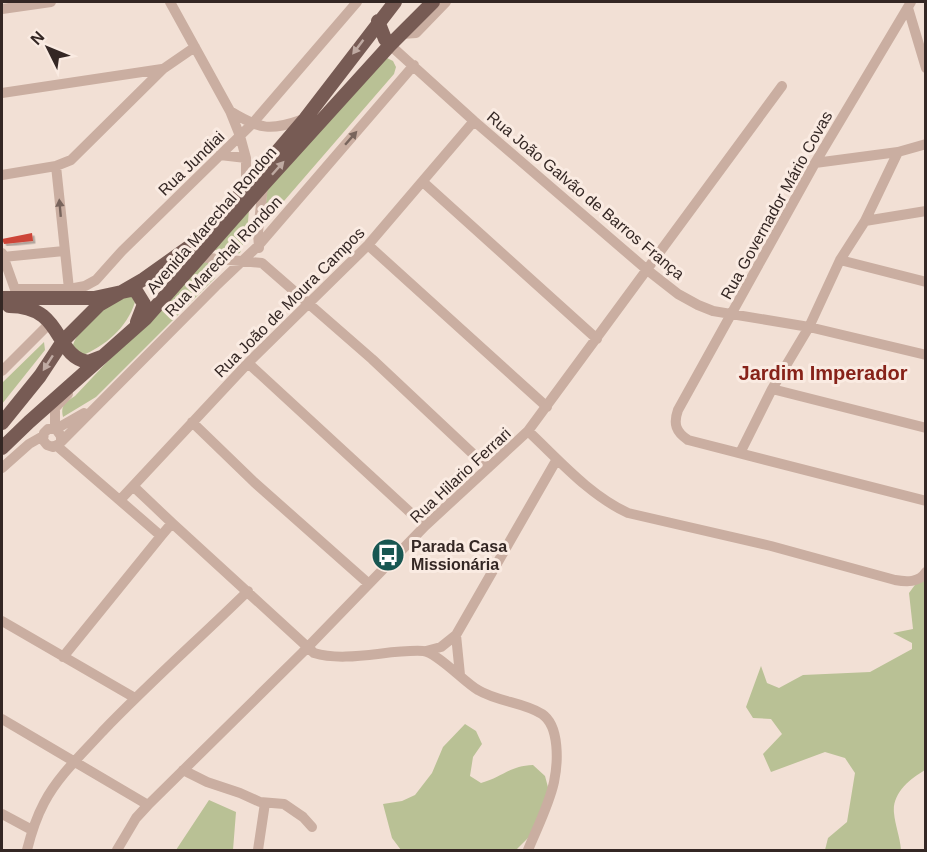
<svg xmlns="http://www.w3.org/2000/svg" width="927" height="852" font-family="Helvetica,sans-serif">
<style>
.green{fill:#b9c195}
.building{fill:#cd4538;filter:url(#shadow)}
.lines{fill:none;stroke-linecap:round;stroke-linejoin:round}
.minor{stroke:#caaea1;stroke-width:10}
.major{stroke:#775b54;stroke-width:14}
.oneway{fill:#bfaaa2}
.oneway2{fill:#78645c}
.labels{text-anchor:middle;stroke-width:6;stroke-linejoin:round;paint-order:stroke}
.street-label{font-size:16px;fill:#342724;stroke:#faebe2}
.poi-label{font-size:16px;font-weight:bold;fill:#342724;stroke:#faebe2;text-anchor:start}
.quarter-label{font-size:20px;font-weight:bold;fill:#872219;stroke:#faebe2}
</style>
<defs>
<filter id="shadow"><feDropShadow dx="2.5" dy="2.5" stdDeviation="0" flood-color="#0004"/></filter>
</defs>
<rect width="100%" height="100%" fill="#f2e0d5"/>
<!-- green -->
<path class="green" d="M385,57l8,4 3,6 -2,7 -123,142 -6,-2 2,-23 6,-9z
M249,210l-2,23 -7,20 -8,2 -20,-6z
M203,260l10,1 3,8 -1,9 -119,119 -33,20c-3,-12 3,-15 12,-21z
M127,295l5,2 3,5c-8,26 -30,44 -54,54l-9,-6c1,-14 22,-37 33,-45 6,-4 15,-7 22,-10z
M44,342l1,8 -43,54v-21z
M923,574l2,2v194c-15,9 -33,23 -31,43 1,12 6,24 7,37h-76l3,-12 19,-16 8,-49 -10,-15 -20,-6 -54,20 -8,-18 19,-20 -11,-15 -18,-1 -7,-11 15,-41 6,17 12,5 24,-13 67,-3 42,-23v-6l-19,-10 20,-4 -4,-36z
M465,724l11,7 6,13 -9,13 -3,19 11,7c22,-6 28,-17 52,-18l12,11 4,15 -5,31 -28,28h-115l-9,-12 -9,-34 19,-3 13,-6 17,-22 11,-26z
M209,800l27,12 -3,38h-57z"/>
<!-- building -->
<path class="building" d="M32,233l1,8 -29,3 -2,-5z"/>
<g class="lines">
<!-- minor -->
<path class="minor" d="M170,2l60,109 10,25 6,22v30
M911,2l-96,161 -137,247c-5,14 -2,22 10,30l238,61
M908,8l18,60
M2,9l49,-7
M402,34l14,-1 30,-31
M390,45l84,76 172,148 32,25 20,11 15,6 96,16 117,28
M2,93l160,-24
M230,111c31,19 40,20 74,8
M220,155l26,3
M815,163l83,-11 28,-8
M56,166l13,123
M2,175l54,-9 15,-6 92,-91 32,-22
M423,182l174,157
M865,221l61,-10
M368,245l179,162
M259,248l-1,-16 5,-46
M2,253l15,42
M3,257l61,-6
M198,257l64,6 110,96 116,109
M840,260l86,22
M15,289h54l16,-3 11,-6 26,-29 130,-127 105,-122
M248,363l177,163
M2,371l49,-49
M772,389l154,39
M192,422l62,60 115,102
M55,428v-20l13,-14
M56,429l28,-16
M528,431c31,29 61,64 100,82l143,33 124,34c11,2 24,3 31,-8
M61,441v-5l-5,-7h-8l-4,4 -1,7 4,5 6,2 6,-3 157,-158 42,-40 156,-181
M57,446l104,90 11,-13 142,130c33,10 75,-4 109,-2 14,1 42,32 55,39 20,12 45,12 64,24 18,12 16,49 12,68 -5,23 -17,46 -26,68
M740,453l32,-64 37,-62 31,-67 25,-39 33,-69
M2,468l27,-24 14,-8
M133,486l39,37
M120,500l128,-137 120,-118 106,-124
M2,621l133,77
M456,635l4,40
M426,651l15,-4 15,-12 101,-176
M63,657l98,-121
M2,719l146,86
M183,770l24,12 33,11 20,9 24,2 19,13 9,10
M2,814l30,16
M27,850c4,-16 9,-32 17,-47 14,-27 38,-49 58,-71 47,-49 98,-94 146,-141
M117,850l19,-32 12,-13 154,-152 123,-127 103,-95 254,-345
M258,850l7,-47"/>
<!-- major -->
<path class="major" d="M378,21l7,18 5,6
M2,298h92l37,-8 5,1 8,13 -7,18
M9,306c56,0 44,50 79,56l13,-5
M2,423l38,-47 23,-35 36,-36 45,-26 45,-32 57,-59 59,-69 90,-117
M2,448l27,-26 116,-103 118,-134 127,-140 43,-43"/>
</g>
<!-- one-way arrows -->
<defs><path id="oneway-solid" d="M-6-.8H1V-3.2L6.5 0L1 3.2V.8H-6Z" transform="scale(1.5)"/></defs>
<g class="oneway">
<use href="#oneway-solid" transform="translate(358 47) rotate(127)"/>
<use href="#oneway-solid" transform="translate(278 168) rotate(-48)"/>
<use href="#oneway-solid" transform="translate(48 363) rotate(123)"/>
</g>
<g class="oneway2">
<use href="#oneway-solid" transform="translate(351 138) rotate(-49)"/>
<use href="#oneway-solid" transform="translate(60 208) rotate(-95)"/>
</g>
<!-- icons -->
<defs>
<g id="bus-disc" transform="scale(1.725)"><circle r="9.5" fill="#185752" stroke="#faebe2"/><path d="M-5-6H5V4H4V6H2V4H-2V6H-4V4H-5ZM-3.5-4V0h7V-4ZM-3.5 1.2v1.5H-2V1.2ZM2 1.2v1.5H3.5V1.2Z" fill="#fff"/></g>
</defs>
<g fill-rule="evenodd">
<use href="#bus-disc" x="388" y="555"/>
</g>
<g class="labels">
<!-- street labels -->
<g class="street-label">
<text transform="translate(191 163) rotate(-44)" y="6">Rua Jundiai</text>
<text transform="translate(586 195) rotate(40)" y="6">Rua João Galvão de Barros França</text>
<text transform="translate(776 205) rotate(-61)" y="6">Rua Governador Mário Covas</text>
<text transform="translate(211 220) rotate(-49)" y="6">Avenida Marechal Rondon</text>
<text transform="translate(223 256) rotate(-46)" y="6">Rua Marechal Rondon</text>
<text transform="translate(289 302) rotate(-45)" y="6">Rua João de Moura Campos</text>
<text transform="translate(460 475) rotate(-43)" y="6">Rua Hilario Ferrari</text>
</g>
<!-- poi labels -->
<g class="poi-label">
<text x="411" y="552">Parada Casa<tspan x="411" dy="18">Missionária</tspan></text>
</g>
<!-- quarter labels -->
<g class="quarter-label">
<text x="823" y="380">Jardim Imperador</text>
</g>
</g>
<!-- border -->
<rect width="927" height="852" fill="none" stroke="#342724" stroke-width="6"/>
<!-- north arrow -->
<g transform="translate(48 48) rotate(313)" stroke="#faebe2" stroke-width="4.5" paint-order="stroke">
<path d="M0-4.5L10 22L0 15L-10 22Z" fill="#342724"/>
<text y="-9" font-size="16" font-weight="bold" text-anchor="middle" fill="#342724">N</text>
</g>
</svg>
